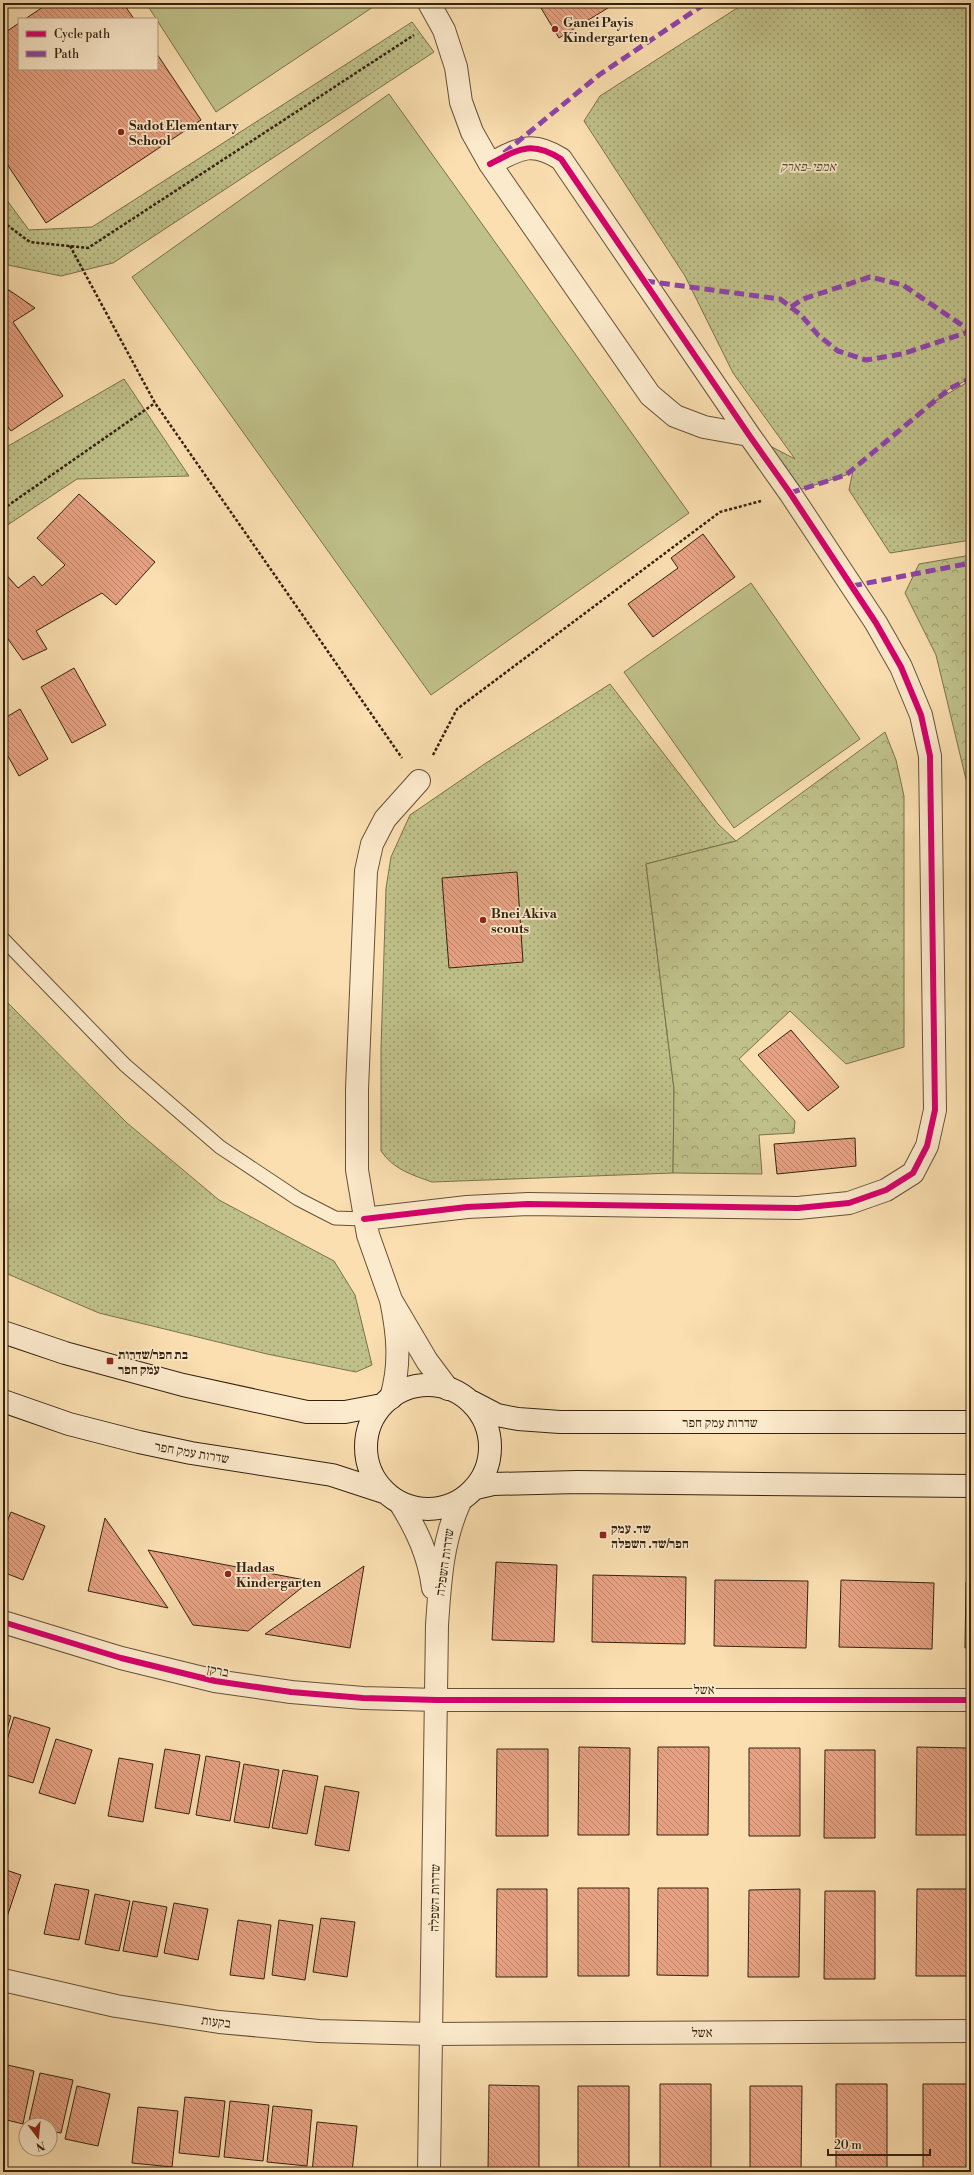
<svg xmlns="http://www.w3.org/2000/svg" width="974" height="2175" font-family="'Libre Bodoni','Frank Ruhl Libre',serif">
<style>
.green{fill:url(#green-dots);stroke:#7a724d}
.forest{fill:url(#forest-crowns);stroke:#7a724d}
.pitch{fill:#c0c18a;stroke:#7a724d}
.building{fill:url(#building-back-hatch);stroke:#342210}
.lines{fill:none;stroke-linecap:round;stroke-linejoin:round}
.lane-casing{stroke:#665138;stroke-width:15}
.street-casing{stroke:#665138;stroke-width:24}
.secondary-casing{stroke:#342210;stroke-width:24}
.path{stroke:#342210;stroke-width:2.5;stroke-dasharray:3 2;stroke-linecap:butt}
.lane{stroke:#fceacc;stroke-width:13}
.street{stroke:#fceacc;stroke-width:22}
.secondary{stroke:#fceacc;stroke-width:22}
.quiet{stroke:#8e44ad;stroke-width:5;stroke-dasharray:10 5;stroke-linecap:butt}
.cycleway-casing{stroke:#fceacc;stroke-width:8}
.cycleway{stroke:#d6006c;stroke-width:6}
.poi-dot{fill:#8f2418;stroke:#fceacc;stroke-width:1.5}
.labels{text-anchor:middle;stroke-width:3.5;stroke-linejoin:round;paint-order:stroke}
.poi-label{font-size:13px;font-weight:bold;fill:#342210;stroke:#fceacc;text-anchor:start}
.park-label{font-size:13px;font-style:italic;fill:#5e5235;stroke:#fceacc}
.street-label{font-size:13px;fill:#342210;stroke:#fceacc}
</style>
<defs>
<pattern id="green-dots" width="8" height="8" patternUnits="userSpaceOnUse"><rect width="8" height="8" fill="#c0c18a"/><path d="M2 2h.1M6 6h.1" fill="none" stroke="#9d9c6f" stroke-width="1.8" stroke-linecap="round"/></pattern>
<pattern id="forest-crowns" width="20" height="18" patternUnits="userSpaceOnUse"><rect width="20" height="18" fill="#c0c18a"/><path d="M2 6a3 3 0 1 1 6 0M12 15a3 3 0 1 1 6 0" fill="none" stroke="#9d9c6f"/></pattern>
<pattern id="building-back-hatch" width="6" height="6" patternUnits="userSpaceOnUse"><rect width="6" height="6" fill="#e7a283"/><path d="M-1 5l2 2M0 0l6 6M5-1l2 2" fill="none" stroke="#bc846a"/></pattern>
</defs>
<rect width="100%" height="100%" fill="#fbdfb0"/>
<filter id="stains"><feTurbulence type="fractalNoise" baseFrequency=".005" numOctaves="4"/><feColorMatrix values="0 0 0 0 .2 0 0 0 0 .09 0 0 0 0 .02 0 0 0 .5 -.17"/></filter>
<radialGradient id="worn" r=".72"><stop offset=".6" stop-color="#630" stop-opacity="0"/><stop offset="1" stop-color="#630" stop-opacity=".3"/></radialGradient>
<!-- green -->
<path class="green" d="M745,3h226v375l-22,11 -15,13 37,-22v160l-81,13 -41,-63 4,-20 -7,5 -56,18 -41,-58 46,24 -62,-86 -48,-97 -101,-155 16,-25z
M412,22l22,30 -321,211 -52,13 -58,-12v-69l26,35 63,-3z
M124,379l65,97 -112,3 -74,49v-79z
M610,684l108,140 18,17 -90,23 28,225 -1,84 -241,9c-20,-7 -39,-13 -51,-31v-102l5,-161 5,-31 19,-42 76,-52z
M3,998l124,125 92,77 115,61 21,34 17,70 -16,7 -89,-18 -168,-41 -96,-41z"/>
<!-- forest -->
<path class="forest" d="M971,555v245l-35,-145 -31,-62 14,-29z
M885,732l11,28 8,36v251l-58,17 -56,-53 -51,48 56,62 -1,12 -35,2 3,39 -89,-1 1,-84 -28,-225 90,-23z"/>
<!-- pitch -->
<path class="pitch" d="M146,3h233l-163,109z
M389,94l300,419 -258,182 -299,-418z
M751,583l109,156 -126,89 -110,-156z"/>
<!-- building -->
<path class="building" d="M49,3h74l11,16h-109z
M538,3h78l-57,35z
M19,23v46h138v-15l44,66 -155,103 -43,-65v-124z
M3,290h6l26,18 -22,14 50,74 -52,35 -8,-11z
M79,494l76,68 -39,43 -14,-12 -66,38 11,18 -24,11 -15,-21 -5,3v-71l15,17 16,-12 8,10 23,-21 -28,-27z
M703,534l32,43 -82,60 -25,-33 50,-36 -7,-10z
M74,668l32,57 -34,18 -31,-56z
M20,709l28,50 -29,17 -16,-29v-28z
M517,872l6,90 -74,6 -7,-90z
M791,1030l48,57 -31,24 -50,-56z
M855,1138l1,28 -79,8 -3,-30z
M11,1512l34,14 -22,54 -20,-8v-40z
M105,1518l63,90 -80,-17z
M148,1550l162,31 -62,50 -55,-6z
M496,1562l61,3 -3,77 -62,-2z
M364,1566l-14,82 -85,-14z
M593,1575l93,2 -1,67 -93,-2z
M715,1580l93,1 -2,67 -92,-2z
M841,1580l93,3 -2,66 -93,-2z
M966,1582h5v66h-6z
M3,1714l8,2 -8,27z
M14,1717l36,11 -17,55 -30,-9v-21z
M56,1739l36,11 -17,54 -36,-11z
M579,1747l51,1 -1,87h-51z
M658,1747h51l-1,88h-51z
M917,1747l50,1v87h-51z
M749,1748h51v88h-51z
M165,1749l35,6 -11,59 -34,-6z
M497,1749h51v87h-52z
M825,1750h50v88h-51z
M206,1756l34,6 -10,59 -34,-6z
M119,1758l34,6 -10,58 -35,-6z
M244,1764l35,6 -10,58 -35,-6z
M283,1770l35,6 -11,58 -35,-6z
M325,1786l34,6 -10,59 -34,-6z
M3,1869l18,6 -17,51 -1,-1z
M55,1884l34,6 -10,50 -35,-6z
M578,1888h51v88h-51z
M658,1888h50v88l-51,-1z
M497,1889h50v88h-51z
M800,1889l-1,88h-51l1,-87z
M917,1889h50v87h-51z
M825,1891h50v88h-51z
M95,1894l35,7 -11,50 -34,-7z
M133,1901l34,6 -10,50 -34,-6z
M174,1903l34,6 -10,51 -34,-7z
M321,1918l34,4 -8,55 -34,-5z
M238,1920l33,5 -7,54 -34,-4z
M279,1920l34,5 -8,55 -33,-5z
M3,2064l31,7 -11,53 -20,-5z
M40,2073l33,7 -12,53 -11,-2v-6h-22z
M660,2084h51v88l-51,-1z
M836,2084h51v88h-51z
M923,2084h48v88h-48z
M489,2085l50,1v86h-51z
M77,2086l33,8 -12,52 -33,-7z
M578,2086h51v86h-51z
M750,2086h52l-1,86h-51z
M185,2097l40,4 -6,56 -40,-4z
M230,2101l39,4 -6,56 -39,-4z
M273,2106l39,4 -5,56 -40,-4z
M138,2107l40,4 -6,56 -40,-4z
M317,2122l40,4 -5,46h-40z"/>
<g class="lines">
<!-- lane casing -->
<g class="lane-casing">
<path id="lane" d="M3,939l122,126 95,82 78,52 37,19 29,1"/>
</g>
<!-- street casing -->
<g class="street-casing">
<path id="street" d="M429,3l15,27 12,37 5,35 11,30 18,32 160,231 25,21 29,11 45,8
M364,1219l103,-12 61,-3 270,4 51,-5 37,-13 27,-17 14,-27 8,-36 -5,-354 -9,-41 -20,-48 -25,-44 -86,-130 -41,-58 -188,-276c-30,-19 -42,-10 -71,5
M391,1300l-23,-65 -11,-65v-81l9,-218 6,-27 13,-25 34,-38
M391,1398c10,-34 7,-64 0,-98l36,61 21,28
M400,1503c17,27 29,53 33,85
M3,1622l118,36 94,23 76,11 72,6 74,2h534
M3,1980l113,26 103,16 100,9 113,3 539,-3
M429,2172l8,-547c3,-43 5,-84 23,-123"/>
</g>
<!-- secondary casing -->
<g class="secondary-casing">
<path id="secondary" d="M3,1332l62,21 118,32 124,27h38l37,-7
M366 1447a62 62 0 1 1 124 0a62 62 0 1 1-124 0Z
M3,1401l66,23 70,18 52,11 141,22 52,17
M472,1402l25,13 21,4 42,3h411
M476,1488l17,-4 84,-2 394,4"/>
</g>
<!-- path -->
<path class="path" d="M3,222l27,20 58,6 326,-213
M70,246l85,157 247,355
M3,509l152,-106
M433,755l24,-46 263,-197 41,-11"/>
<!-- lane -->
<use href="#lane" class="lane"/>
<!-- street -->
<use href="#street" class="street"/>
<!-- secondary -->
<use href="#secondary" class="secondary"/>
<!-- quiet -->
<path class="quiet" d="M504,153l95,-78 107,-72
M645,281l135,18 21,16 17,20 20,16 28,9 36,-6 69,-23
M791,307l12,-8 67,-22 33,8 66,45
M790,493l56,-18 103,-86 22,-11
M852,586l119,-23"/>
<!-- cycleway casing -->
<g class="cycleway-casing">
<path id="cycleway" d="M364,1219l103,-12 61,-3 270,4 51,-5 37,-13 27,-17 14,-27 8,-36 -5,-354 -9,-41 -20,-48 -25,-44 -86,-130 -41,-58 -188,-276c-30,-19 -42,-10 -71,5
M3,1622l118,36 94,23 76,11 72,6 74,2h534"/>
</g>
<!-- cycleway -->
<use href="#cycleway" class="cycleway"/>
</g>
<!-- markers -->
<g class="poi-dot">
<circle cx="555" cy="29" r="4"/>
<circle cx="121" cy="132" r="4"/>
<circle cx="483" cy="920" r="4"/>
<rect x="106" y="1357" width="8" height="8" rx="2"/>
<rect x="599" y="1531" width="8" height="8" rx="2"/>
<circle cx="228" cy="1574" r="4"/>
</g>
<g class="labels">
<!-- poi labels -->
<g class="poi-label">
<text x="563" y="27">Ganei Payis<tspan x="563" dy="15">Kindergarten</tspan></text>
<text x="129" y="130">Sadot Elementary<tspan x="129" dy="15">School</tspan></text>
<text x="491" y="918">Bnei Akiva<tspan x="491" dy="15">scouts</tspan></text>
<text x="118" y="1359">בת חפר/שדרות<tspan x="118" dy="15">עמק חפר</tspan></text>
<text x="611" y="1533">שד. עמק<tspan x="611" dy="15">חפר/שד. השפלה</tspan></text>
<text x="236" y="1572">Hadas<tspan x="236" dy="15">Kindergarten</tspan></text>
</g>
<!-- park labels -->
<g class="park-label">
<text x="808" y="171">אמפי-פארק</text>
</g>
<!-- street labels -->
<g class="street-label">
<text x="720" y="1427">שדרות עמק חפר</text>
<text transform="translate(192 1452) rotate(10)" y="5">שדרות עמק חפר</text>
<text transform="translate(444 1562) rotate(-82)" y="5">שדרות השפלה</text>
<text transform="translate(218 1670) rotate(11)" y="5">ברקן</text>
<text x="704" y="1694">אשל</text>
<text transform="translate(434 1898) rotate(-89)" y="5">שדרות השפלה</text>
<text transform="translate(216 2021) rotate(7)" y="5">בקעות</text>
<text x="702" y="2037">אשל</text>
</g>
</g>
<!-- margin -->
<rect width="974" height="2175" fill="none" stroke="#fbdfb0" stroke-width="16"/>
<rect x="4" y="4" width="966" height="2167" fill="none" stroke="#342210" stroke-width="2"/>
<rect x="8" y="8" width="958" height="2159" fill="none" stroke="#342210"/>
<!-- legend -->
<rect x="18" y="18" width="140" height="52" fill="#fceacc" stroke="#ac9a81"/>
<rect x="26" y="31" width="20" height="6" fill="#d6006c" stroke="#ac9a81"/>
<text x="54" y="38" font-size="12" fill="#342210">Cycle path</text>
<rect x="26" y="51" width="20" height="6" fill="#8e44ad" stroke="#ac9a81"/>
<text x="54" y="58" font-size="12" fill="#342210">Path</text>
<!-- north arrow -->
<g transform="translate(38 2137) rotate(164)"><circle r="19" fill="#fceacc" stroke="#ac9a81"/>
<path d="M0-3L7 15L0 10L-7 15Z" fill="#8f2418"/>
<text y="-6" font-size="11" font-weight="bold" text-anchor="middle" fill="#342210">N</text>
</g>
<!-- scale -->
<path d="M828 2149v6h102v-6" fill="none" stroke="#342210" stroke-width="2"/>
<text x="834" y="2149" font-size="12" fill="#342210" stroke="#fceacc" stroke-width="3" paint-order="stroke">20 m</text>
<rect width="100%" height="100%" filter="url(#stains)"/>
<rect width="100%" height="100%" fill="url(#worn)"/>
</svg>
